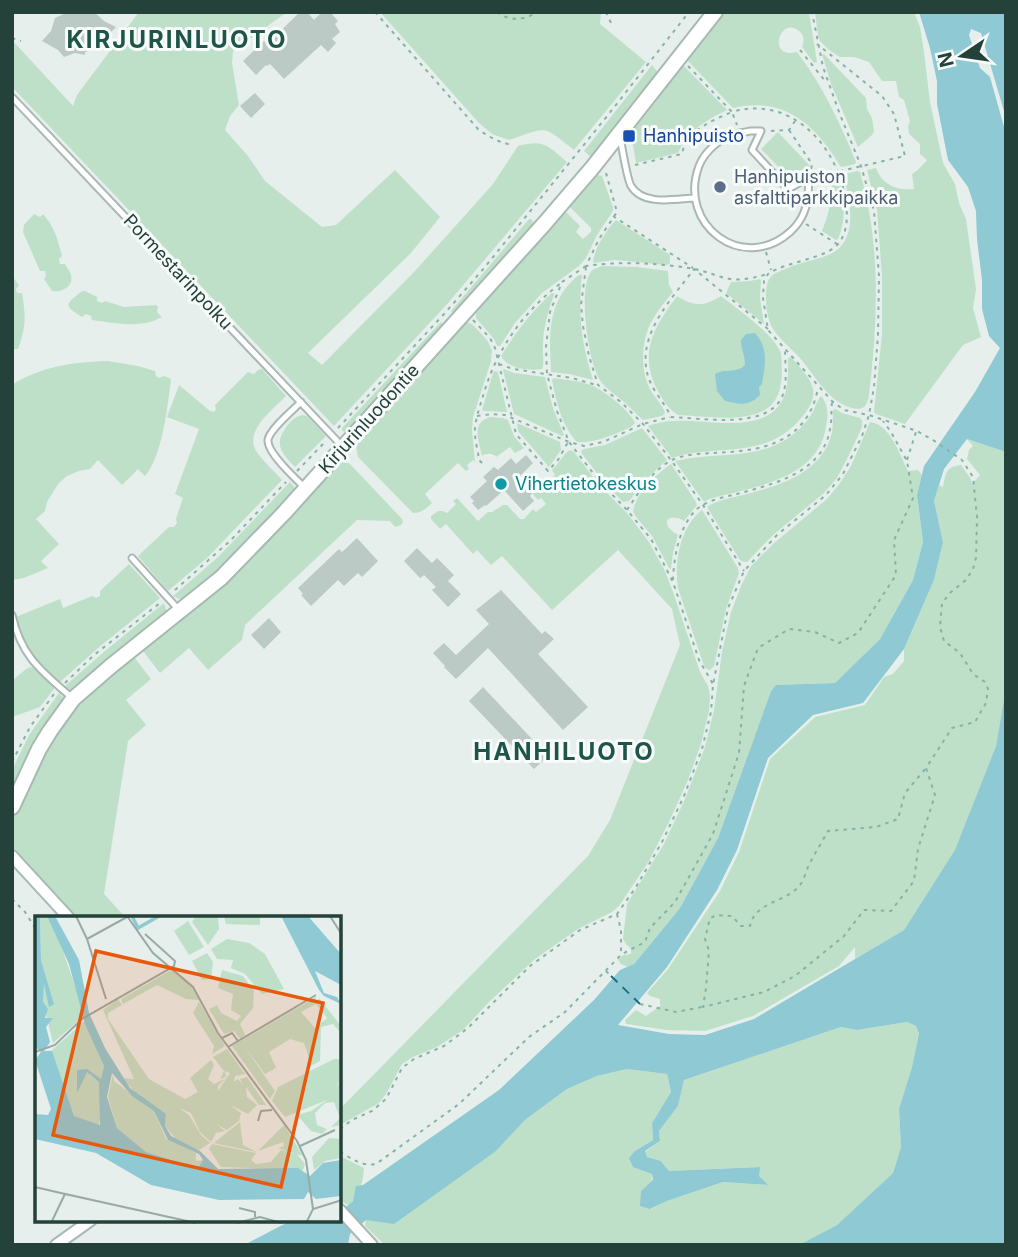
<svg xmlns="http://www.w3.org/2000/svg" width="1018" height="1257" font-family="Inter,sans-serif">
<style>
.green{fill:#bfe0c8}
.water{fill:#8ec9d4}
.lines{fill:none;stroke-linecap:round;stroke-linejoin:round}
.ferry{stroke:#1c6f80;stroke-width:2;stroke-dasharray:9 7;stroke-linecap:butt}
.building{fill:#bbcac4}
.service-casing{stroke:#a8b8b2;stroke-width:9}
.minor-casing{stroke:#a8b8b2;stroke-width:14}
.tertiary-casing{stroke:#a8b8b2;stroke-width:18}
.path{stroke:#86b3a5;stroke-width:2;stroke-dasharray:3.5 5;stroke-linecap:butt}
.service{stroke:#fff;stroke-width:5}
.minor{stroke:#fff;stroke-width:10}
.tertiary{stroke:#fff;stroke-width:14}
.transit-dot{fill:#1a4fb4;stroke:#f7fbf9;stroke-width:2.5}
.service-dot{fill:#5c6f8a;stroke:#f7fbf9;stroke-width:2.5}
.culture-dot{fill:#0f9aa8;stroke:#f7fbf9;stroke-width:2.5}
.labels{text-anchor:middle;stroke-width:6;stroke-linejoin:round;paint-order:stroke}
.transit-label{font-size:18px;fill:#164399;stroke:#f7fbf9;text-anchor:start}
.service-label{font-size:18px;fill:#4e5e75;stroke:#f7fbf9;text-anchor:start}
.street-label{font-size:18px;fill:#24423a;stroke:#f7fbf9}
.culture-label{font-size:18px;fill:#0d838f;stroke:#f7fbf9;text-anchor:start}
.district-label{font-size:24px;font-weight:bold;letter-spacing:2px;fill:#1f5548;stroke:#f7fbf9}
.inset-river{fill:none;stroke:#8ec9d4;stroke-width:3.5}
.inset-road{fill:none;stroke:#98aaa4;stroke-width:2}
.view{fill:#e8590c;fill-opacity:0.15;stroke:#e8590c;stroke-width:3.5}
.inset-edge{fill:none;stroke:#24423a;stroke-width:3.5}
</style>
<rect width="100%" height="100%" fill="#e6efeb"/>
<!-- green -->
<path class="green" d="M139,12h148l-54,39 -1,12 7,42 -9,11 -5,14 23,26 17,25 57,46 14,-2 59,-55 45,47 -29,36 -103,100 14,12 93,-94 78,-87 25,-38c26,-7 30,0 49,16l-118,140 -115,124 -322,-339v-47l61,66 4,-11z
M380,12h221l-1,12 46,38 -72,88c-33,-26 -26,-23 -65,-10l-17,-6 -13,-11z
M723,12h86l8,50 -3,1 -12,-16c2,-6 3,-11 -3,-16 -19,-16 -33,29 -2,21 26,34 43,71 59,110l-1,2 -13,3 -2,-1c-24,-41 -56,-70 -107,-58l-48,-50z
M815,12h99l6,15 4,25 6,50 13,61 12,21 4,19 7,16 10,70 -3,19 8,29 -18,8 -58,79 -29,-10 -2,-2 8,-78v-58l-5,-66 -10,-40 9,-2c6,17 21,23 38,21l-2,-15 6,-4 9,-10 -7,-6v-10l-11,-10 -1,-8 2,-5 -6,-21 -5,-3 -3,-16h-14l-13,-19 -15,-5h-14l-11,-7 -9,-9 -2,-5z
M822,54h2l42,44 1,11 5,9 2,13 -2,4 -14,12 -27,-63z
M681,63l46,47c-21,10 -39,21 -49,43l-42,10 -5,-30 27,-34v-4z
M652,65l5,6 -2,5 -64,81 -7,-6z
M778,132l32,34 -17,16 -32,-33z
M857,171l3,1c21,73 18,148 9,223 -2,11 -5,16 -17,13 -24,-6 -37,-33 -53,-51 -8,-9 -19,-17 -26,-28 -5,-9 -7,-19 -7,-30 0,-6 0,-16 4,-21 3,-5 13,-8 18,-10 15,-7 32,-8 46,-16 24,-14 16,-53 10,-75l1,-3z
M598,175l4,1 11,31v4l-16,24 -11,23 -7,8 -37,27 -27,30 -15,23h-3l-3,-7 -18,-21v-8l87,-97h4l13,13 -4,6 7,7 8,-7v-4l-21,-21v-3l22,-26z
M836,176l2,1c6,20 9,42 0,62l-2,1 -14,-9c8,-20 10,-32 9,-54z
M34,214l6,3 3,-3 7,9 6,12 6,21 -3,3 1,5h5c2,4 5,7 6,11 3,12 -10,18 -19,16l-8,-12 2,-3 -1,-5h-5l-17,-39 1,-7z
M529,219h2l3,5 -2,3 -76,86h-3l-2,-2z
M616,220l54,35v8l-3,2 -52,-5 -22,3c1,-14 13,-33 23,-43z
M602,266l35,1 31,4 1,14 4,7c-9,11 -20,24 -25,37 -6,17 -7,39 0,56 4,10 14,18 17,28l-3,3 -19,4c-7,-6 -13,-13 -20,-19 -7,-6 -15,-11 -21,-18 -14,-17 -23,-88 -13,-108 3,-6 7,-7 13,-9z
M579,275h3c-4,41 -1,66 11,105l-24,-6 -18,-2c-2,-37 -4,-72 28,-97z
M12,276l7,9 -3,4 1,4h5c4,24 4,33 -4,56h-5l-1,1z
M760,279l1,1 -1,18 4,26 -38,-31 5,-11 19,-1z
M82,291h3l12,6v4l5,2 3,-2 19,6 32,-2 2,2 -1,5 5,5c-21,12 -48,6 -70,3l-1,-4 -5,-2 -4,3c-19,-12 -17,-12 0,-26z
M552,293h2v2c-6,17 -11,33 -11,51 -1,8 2,16 -1,23 -14,2 -34,0 -41,-13 15,-24 30,-44 51,-63z
M677,296c18,11 26,11 44,0 17,14 52,37 60,57 1,13 2,26 -2,39 -11,36 -72,24 -101,23 -9,-5 -17,-17 -21,-26 -19,-37 -2,-63 20,-93z
M441,322l2,6 -94,102 -5,2 -2,-2v-2z
M466,322l6,2 15,16 5,10 -1,11 -18,56 -1,13 3,32 -2,-2 -6,5 2,4 -3,2 -8,-8 -33,31 7,9c-6,6 -11,10 -19,10l-55,-56 -2,-11 3,-7z
M791,357c18,22 34,32 11,60 -35,44 -84,26 -130,41l-24,-32c8,-3 17,-5 27,-5 32,-2 88,14 107,-20 7,-13 6,-29 6,-43z
M108,361l30,5 17,5 1,5 3,2 5,-2 7,3c-3,25 -9,79 -26,97l-7,-7 -16,16 -24,-25 -8,9 -11,2 -12,5 -9,8 -11,18 -2,9 -9,8 23,25 -18,17 7,7 -24,10 -12,2v-195c29,-19 63,-23 96,-24z
M262,369l24,27c-12,13 -42,34 -30,55 7,10 18,20 26,29l-75,78 -39,33 -30,-35 31,-29h5l3,-4 -1,-4 7,-21 -8,-4 24,-65 -32,-12 12,-32 31,26 4,1 2,-3 -1,-4 33,-33 6,2 4,-4z
M504,369l10,4 31,4 8,31 11,27 -2,1 -48,-22 -11,-44z
M495,371l3,1 9,40 -23,-1 -2,-1 11,-37z
M554,378c13,2 27,3 39,8 13,6 37,25 42,37l-4,4c-18,8 -34,16 -54,15 -15,-16 -21,-41 -25,-62z
M821,396c8,9 7,20 5,31 -8,53 -74,60 -117,72l-5,3 -29,-41c41,-10 87,1 121,-29 5,-4 11,-11 15,-17 4,-6 5,-13 10,-19z
M836,409l6,4 18,5 2,3v6l-11,24 -14,27 -13,15 -51,42 -26,27h-3l-4,-2 -33,-53c10,-7 24,-9 36,-12 36,-9 80,-22 89,-63 1,-7 1,-15 1,-22z
M302,415l5,1 19,20 -31,31c-11,-11 -22,-22 -10,-38 4,-7 9,-12 17,-14z
M491,417l12,1 5,2 6,16 10,12 -9,5 -5,-6 -14,10c-3,-4 -10,-4 -14,-1 -3,-15 -12,-34 9,-39z
M870,422c20,2 30,33 38,49l10,-1 4,5 -5,20 6,47 -10,38 -33,59 -45,44 -58,2 -6,6 -53,147 -38,70 -46,56 -6,3 -7,-3 -3,-4 5,-5 8,-1v-5l-5,-5 -3,-5 4,-35 37,-60 21,-45 20,-52 9,-37 8,-58 9,-40 10,-26 10,-20 22,-22 54,-45 13,-16 11,-17z
M517,423l43,19 1,8 -12,17 -31,-36z
M642,428l25,32 -23,21 -15,20 -6,1 -19,-20 -22,-28 -1,-3 3,-2 21,-4z
M967,439l39,13v235l-10,59 -41,105 -51,79 -49,29v-12l-16,19 -86,50 -48,15 -38,-1 -41,-6 -1,-4 11,-10 10,6 14,-10v-7l-10,-3 -3,-3 21,-24 52,-78 19,-39 31,-93 45,-42 50,-12 19,-28 9,-3 11,-13v-12l30,-69 9,-38 -9,-41 5,-16 4,2c3,-14 2,-20 18,-22l10,14 1,5 8,-9 -13,-16 2,-9 4,-4z
M570,450l4,2 26,34 27,27 22,29 16,29 8,21 27,80 8,14 2,9 -1,16 -8,33 -13,36 -19,42 -20,39 -30,45 -7,6 -34,17 -43,30 -46,43 -26,28 -26,17 -24,10 -11,7 -16,30 -7,9 -39,22v-16l248,-253 22,-36 70,-175 -8,-36 -54,-59 -66,60 -50,-54 -11,9 -14,-15 -4,4 -27,-30 -6,5 -9,-10v-3l7,-5h5l4,2 9,-9 -3,-3 4,-3 21,23 10,-9h4l11,-7h4l13,14h4l9,-10 3,3 10,-8 -5,-6 -3,2 -6,-7 16,-14 2,1 5,-5 -3,-5c7,-6 11,-16 18,-20z
M345,461l6,4 51,54 1,3 -2,3 -6,2 -5,-6 -33,-1 -112,105 -3,15 -34,30 -19,-22 -29,25 -17,-22 1,-4 93,-77 35,-34 67,-74z
M671,464l25,38 1,3 -13,16c-7,-5 -23,-5 -15,7 1,1 8,7 9,7l-5,18 -2,16 -2,-1 -17,-32 -16,-19 -3,-6c4,-19 22,-36 38,-47z
M290,482c4,4 6,6 3,11l-56,61 -50,43 -7,2 -7,-3 44,-38z
M702,510l36,58 1,5 -13,36 -12,57 -4,4 -3,-1 -3,-3 -26,-78c-4,-26 2,-61 24,-78z
M129,564l31,34 -62,50 -38,34h-2c-24,-22 -32,-33 -42,-65l44,-18 3,9 29,-12 4,2 4,-2v-5z
M164,603l3,9 -1,3 -78,61 -15,15 -7,-3v-3l39,-34z
M132,657h2l17,22 -25,21 20,25 -18,16 -24,153 21,23h-50l-61,-67 -2,-7 1,-25 33,-70 26,-38 24,-25z
M31,667l3,1 19,19 1,2 -14,18 -28,10v-36l14,-12z
M59,693l7,7 -54,93v-23l17,-35z
M907,1022l9,4 3,6 -7,35 -13,42 2,38 -8,26 -56,52 -38,20h-414l-20,-19 1,-6 130,-69 29,-31 42,-31 30,-13 30,-7 40,5 4,18 -19,31 1,17 -18,11 17,22 -1,36 16,-8 56,-19 44,3 -9,-10 1,-8 -90,4 -8,-10 -14,-4 -2,-5 15,-11 -1,-10 19,-25 6,-26 157,-53 16,3z
M340,1156l24,12c-1,14 -4,27 -15,37l-9,-4z"/>
<!-- water -->
<path class="water" d="M919,12h87v106l-25,-85 -10,-4 -2,6 11,33 10,9 16,57v318l-39,-13 -23,30 -10,32 9,41 -9,38 -30,69 -41,54 -50,12 -45,43 -31,92 -20,40 -50,77 -49,58 51,9 36,1 49,-16 150,-89 51,-80 41,-104 10,-59v558h-207l38,-20 56,-52 8,-26 -2,-38 13,-42 7,-34 -3,-7 -9,-4 -50,8 -16,-3 -157,53 -6,26 -19,25 1,10 -15,10 2,6 14,4 8,10 91,-4 -1,9 9,9 -45,-3 -56,19 -17,8 -10,-3 1,-15 12,-11 -1,-6 -19,-7 -4,-9 6,-7 18,-11 -1,-17 19,-31 -4,-18 -40,-5 -30,7 -30,13 -42,31 -29,31 -102,73 -28,-4 -16,14 -2,11h-104l48,-25h48v-8l13,-11 3,-15 7,-1 136,-95 95,-90 26,-30 14,-6 46,-56 38,-70 53,-147 5,-6 59,-2 45,-44 33,-59 10,-38 -6,-47 7,-29 51,-74 25,-44 -11,-12 -7,-27v-29l-5,-41 -1,-28 -8,-24 -20,-27 -11,-56v-23l-7,-33z
M755,333c14,15 10,33 7,51l-3,3 1,8c-12,12 -20,9 -35,6l-8,-10 -2,-17c10,-6 21,0 30,-9 0,-9 -4,-16 -4,-25l5,-6z"/>
<g class="lines">
<!-- ferry -->
<path class="ferry" d="M611,976l29,28"/>
</g>
<!-- building -->
<path class="building" d="M68,12h26l10,9 12,6 -11,11 -3,12 -7,-1 -10,3v3l-10,-2 -11,4 -6,-7 -16,-9 9,-10 4,-13z
M300,12h7l7,8 8,-8h8l8,9 -3,3 5,8 -8,7 4,4 -8,9 -7,-7 -37,34 -14,-15 -3,2 -1,-1 -10,10 -13,-14 21,-20 3,3z
M255,93l10,11 -14,14 -11,-12z
M526,455l7,8 -15,15 14,15 -2,3 4,5 -11,10 -19,-21 -18,16 -1,-1 -7,5 -6,-7 2,-2 -4,-4 17,-16 -4,-4 11,-10 4,3 13,-12 5,6z
M357,538l21,23 -16,16 -4,-4 -14,13 -6,-6 -27,26 -10,-11 2,-1 -5,-6 41,-39 3,3z
M417,548l15,15 5,-5 17,17 -6,6 13,13 -13,13 -16,-17 4,-3 -12,-12 -4,3 -16,-17z
M501,590l41,44 3,-3 9,8 -16,15 50,53 -25,23 -75,-82 -32,31 -12,-12 1,-1 -12,-13 11,-10 12,12 33,-31 -13,-14z
M269,618l12,14 -17,17 -13,-14z
M483,687l65,69 -14,13 -65,-68z"/>
<g class="lines">
<!-- service casing -->
<g class="service-casing">
<path id="service" d="M12,97l329,348
M750,131h11l-9,19 36,39 20,-11c2,21 -2,40 -18,54 -47,42 -113,-7 -91,-66 5,-13 17,-24 30,-30 7,-3 14,-3 21,-5z
M620,137c2,10 7,42 11,49 12,20 44,13 63,12
M301,402c-8,8 -32,28 -33,38 -1,13 28,39 37,48
M132,558l46,51
M12,615c9,41 29,56 59,82"/>
</g>
<!-- minor casing -->
<g class="minor-casing">
<path id="minor" d="M12,856l57,62
M340,1210l32,35
M56,1245l35,-25"/>
</g>
<!-- tertiary casing -->
<g class="tertiary-casing">
<path id="tertiary" d="M12,807l27,-58 11,-18 23,-32 38,-33 110,-88 63,-65 261,-290 48,-56 122,-155"/>
</g>
<!-- path -->
<path class="path" d="M375,12l103,117c11,8 20,13 34,16
M497,12c13,10 27,8 41,0
M606,12l5,11
M12,38l9,3
M800,50l26,32
M688,66l44,46c61,-18 108,37 114,92 2,14 1,31 -9,41 -13,14 -52,17 -69,29l-4,7 -1,17 5,32 64,71 12,9 25,5 48,16 16,9 29,20 11,17 4,40 -1,41 -3,11 -7,11 -15,12 -9,11 -2,24 4,14 16,12 13,21 12,8 3,7 -2,14 -11,19 -23,6 -26,40 9,27 -17,54 -4,32 -23,30 -27,-1 -20,26 -49,40 -31,16 -61,15 3,-19 3,-37 -4,-12 5,-21 7,-3 15,1 9,10h9c5,-25 36,-23 50,-41 4,-5 6,-14 9,-20 6,-12 13,-23 19,-34l48,-4 22,-8 7,-26 21,-25
M789,130l23,34 -1,6
M771,131l18,-1 6,-9
M635,165l47,-11c4,-23 31,-34 50,-42l5,13
M606,173l11,39 -18,27 -13,27c33,-5 75,-3 108,3 12,2 24,8 36,10 13,2 26,-2 38,-5
M815,177l90,-21 -11,-42 -12,-18 -65,-52
M613,216l80,52
M806,224l31,20
M766,252l5,18
M586,266l-24,16 -12,30 -4,35 1,27 10,37 12,31 31,40 27,28 24,29 22,43 26,78 14,24
M586,267l-5,38 2,21 6,30 9,29 23,17 22,22 28,36 32,45 41,66
M473,320l17,18 5,10 21,86 32,37 10,-11 10,-18
M768,329l-74,-60c-23,31 -60,68 -45,110 5,14 16,24 22,38 29,1 96,13 111,-20 6,-14 3,-33 3,-48
M499,364l14,5 59,9 24,7
M477,416l15,-2 13,1 64,27 15,4 19,-4 40,-18 27,-7
M338,428l107,-115 40,-46 123,-152 81,-103
M907,460l9,-28
M482,463l-3,-3c-1,-10 -5,-22 -4,-32 1,-11 5,-22 8,-32 13,-46 40,-84 78,-113
M297,471l28,-29
M627,510c12,-18 24,-38 43,-49 13,-7 29,-7 43,-8 38,-2 80,-5 99,-45 3,-6 4,-14 7,-20
M673,580c1,-24 6,-54 24,-71 11,-9 27,-12 40,-15 36,-10 86,-21 93,-65 2,-8 1,-18 2,-27
M175,590l56,-50 55,-58
M65,683l29,-28 66,-52
M12,762l18,-35 24,-33
M12,899l13,13 12,19
M617,914l4,16v23
M606,971l5,5
M640,1004l36,8 26,-5
M340,1129l12,-9 20,-9 14,-12 16,-31 12,-9 30,-13 24,-18 62,-62 50,-36 37,-16 19,-27 26,-45 22,-46 18,-47 9,-37 2,-27 15,-77 16,-37 33,-36 49,-40 17,-21 19,-38 7,-21 5,-28 4,-52 1,-59 -5,-65 -13,-45 -22,-54 -16,-45 -11,-55
M340,1152c11,6 22,15 36,12l83,-60 70,-67 36,-25 57,-58 23,-12 5,-14 25,-26 38,-68 26,-81 5,-67 14,-38 31,-19 26,3 24,11 19,-10 38,-58 -2,-35 19,-42 -6,-37 -16,-29 -8,-11"/>
<!-- service -->
<use href="#service" class="service"/>
<!-- minor -->
<use href="#minor" class="minor"/>
<!-- tertiary -->
<use href="#tertiary" class="tertiary"/>
</g>
<!-- markers -->
<rect class="transit-dot" x="622" y="129" width="14" height="14" rx="3.5"/>
<circle class="service-dot" cx="720" cy="187" r="7"/>
<circle class="culture-dot" cx="501" cy="484" r="7"/>
<g class="labels">
<!-- transit labels -->
<g class="transit-label">
<text x="643" y="142">Hanhipuisto</text>
</g>
<!-- service labels -->
<g class="service-label">
<text x="734" y="183">Hanhipuiston<tspan x="734" dy="21">asfalttiparkkipaikka</tspan></text>
</g>
<!-- street labels -->
<g class="street-label">
<text transform="translate(178 272) rotate(47)" y="6">Pormestarinpolku</text>
<text transform="translate(369 419) rotate(-48)" y="6">Kirjurinluodontie</text>
</g>
<!-- culture labels -->
<g class="culture-label">
<text x="515" y="490">Vihertietokeskus</text>
</g>
<!-- district labels -->
<g class="district-label">
<text x="177" y="48">KIRJURINLUOTO</text>
<text x="564" y="760">HANHILUOTO</text>
</g>
</g>
<!-- overview -->
<g transform="translate(35 916)">
<rect width="306" height="306" fill="#e6efeb"/>
<path d="M5,0h7l12,24 26,75 -32,28 -10,-41 1,-18 10,20 -13,-44zM161,0h22l1,13 -11,16 -16,-23zM189,0h36v9l-34,-1zM153,5l16,26 -15,8 -15,-24zM192,23l22,4 16,11 19,35 -22,5 -17,-20 -14,-6 2,-8 -16,-1 -6,-10zM172,37l6,9 -2,17 -9,1 -10,-19zM136,54l18,13 10,17 -13,-1 -29,-14 -34,19 -2,-5zM187,54l21,6 11,15 -1,17 -13,16 5,11 -5,4 -6,-8 -10,3 -15,-25 8,-4 4,8 16,8 4,-5 -10,-6 2,-16 -15,-6zM281,81v6l3,-5 22,28v7l-8,-9 -12,3 -1,34 -13,7 3,-8 -6,-17 -14,-4 -21,13 7,16 -11,6 -21,-28 31,45 -5,8 -38,-53zM281,88l11,14 -12,10 -14,-16zM83,83l4,6 -14,8v6l41,60 36,20 13,-7 -8,-14 21,-18 3,5 -6,14 6,5 11,-5 -7,7v5l12,-18 -5,-2 1,6 -6,2 4,-8 -11,-14 14,-8 18,25 -10,2 -1,6 4,-3 5,6 -3,-6 7,-2 19,28h-7l-13,-18 1,10 10,8 -9,9 -18,-9 11,8 -2,8 -12,9 -11,-6 9,7 -9,2 -5,9 -11,-10 -9,-19 -12,-5 10,7 12,20 9,8 -11,7 -19,-6 -15,-18 1,-12 -25,-16 -19,-20 12,1 -31,-69zM164,86l26,44 -13,8 2,-8 -21,-33zM52,103l17,47 -3,13 -12,-5 10,8 3,31 -4,13 -24,-10 -23,-65zM299,143h7v20l-5,8 5,-5v43l-10,2 9,-9 -6,-16 -9,1 -10,10 2,12 10,4 -5,5 -11,-3 -14,-16 14,-4 16,-11 -42,17 -13,-16 6,-14zM78,158l1,7 40,30 12,28 30,14v8l7,-1 -5,8 -52,-16 -29,-24 -9,-31zM205,206l3,23 13,7 -42,-9zM249,209l19,31 -25,-8 6,-2 -1,-4 -25,9zM294,222l12,1v19l-16,3 -11,9 -2,-13zM177,228l44,9 -5,7 5,4 15,-2 10,-12 16,4 8,10 -2,6 -82,-3 -12,-18z" fill="#bfe0c8" fill-rule="evenodd"/>
<path d="M0,0h5l1,44 13,44 -5,3 -5,-23 -1,18 5,7 -3,9h8l-7,9 4,15 -6,9h8l22,65 26,9 -1,-43 -12,-10 -10,21v-23l10,-1 14,10 3,-13 -19,-42 -16,-60 -22,-48h8l24,44 10,53 16,35 25,40 36,26 -1,12 6,10 29,15 18,18 80,-1 12,8 13,-13 18,-3v36l-25,3 -8,-7 -4,7 -85,1 -68,-15 -55,-32 -61,-14v-25l13,1 3,-6 -16,-49 6,-8 -6,-5zM77,157l20,23 22,15 14,29 31,14 4,6 -5,8 -52,-16 -29,-24 -10,-31zM246,0h27l33,38v31l-26,-14 9,22 13,4 4,7 -17,-8 -5,-6z" fill="#8ec9d4" fill-rule="evenodd"/>
<path class="inset-river" d="M97,0l6,12 21,-12"/>
<path class="inset-road" d="M41,0l11,23 40,-22M92,0l26,37 40,34 25,46 79,108 9,19 7,49M295,0l12,19M52,23l19,60M187,122l10,-5 6,8M193,131l88,-52M0,136l20,-7 27,-26 92,-53 1,-5 -30,-27M223,205l3,-10 11,-1M265,230l35,-16M0,271l30,7M204,292l16,4v5M16,307l14,-29 131,29M202,307l23,-6 22,6M271,307l7,-14 29,-9"/>
<path class="view" d="M61,35l227,52 -42,184 -228,-52z"/>
<rect width="306" height="306" class="inset-edge"/>
</g>
<!-- border -->
<rect width="1018" height="1257" fill="none" stroke="#24423a" stroke-width="28"/>
<!-- north arrow -->
<g transform="translate(962 56) rotate(257)" stroke="#f7fbf9" stroke-width="5" paint-order="stroke">
<path d="M0-5L12 26L0 18L-12 26Z" fill="#24423a"/>
<text y="-10" font-size="19" font-weight="bold" text-anchor="middle" fill="#24423a">N</text>
</g>
</svg>
